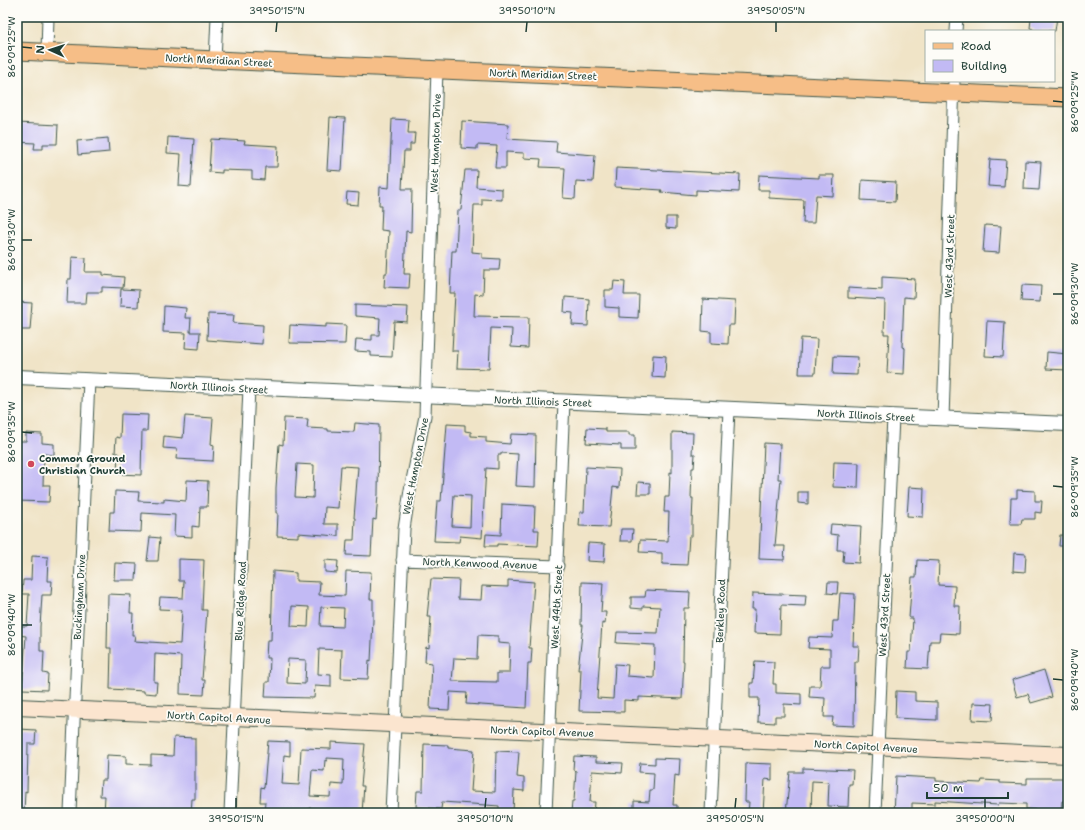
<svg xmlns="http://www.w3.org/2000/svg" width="1085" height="830" font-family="'Shantell Sans',sans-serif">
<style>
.building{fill:#c2baf4;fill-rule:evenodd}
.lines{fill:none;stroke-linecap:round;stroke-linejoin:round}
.minor-casing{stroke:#3e564a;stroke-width:13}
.tertiary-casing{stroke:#3e564a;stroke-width:16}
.secondary-casing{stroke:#3e564a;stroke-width:18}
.primary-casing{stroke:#3e564a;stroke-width:19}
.minor{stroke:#fff;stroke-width:11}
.tertiary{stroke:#fff;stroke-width:14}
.secondary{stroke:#fbe5cf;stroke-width:16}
.primary{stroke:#f6be87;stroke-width:17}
.ticks{fill:none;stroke:#1f3d34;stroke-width:1.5}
.poi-dot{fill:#d1495b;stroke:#fdfcf7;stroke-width:1.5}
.labels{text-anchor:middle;stroke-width:3.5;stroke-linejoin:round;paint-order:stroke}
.street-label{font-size:10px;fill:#1f3d34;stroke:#fdfcf7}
.poi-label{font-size:10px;font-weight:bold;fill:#1f3d34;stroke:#fdfcf7;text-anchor:start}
.neatline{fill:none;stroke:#1f3d34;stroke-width:1.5}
.ticks-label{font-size:10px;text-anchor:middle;fill:#1f3d34}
</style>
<rect width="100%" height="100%" fill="#fdfcf7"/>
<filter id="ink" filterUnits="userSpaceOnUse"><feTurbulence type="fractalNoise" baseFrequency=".025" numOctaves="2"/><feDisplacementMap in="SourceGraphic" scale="8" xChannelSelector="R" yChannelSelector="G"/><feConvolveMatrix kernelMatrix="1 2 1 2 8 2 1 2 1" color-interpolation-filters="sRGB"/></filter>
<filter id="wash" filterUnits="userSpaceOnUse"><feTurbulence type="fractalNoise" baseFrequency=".012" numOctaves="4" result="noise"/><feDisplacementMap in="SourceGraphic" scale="16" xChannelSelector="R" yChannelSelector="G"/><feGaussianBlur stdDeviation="0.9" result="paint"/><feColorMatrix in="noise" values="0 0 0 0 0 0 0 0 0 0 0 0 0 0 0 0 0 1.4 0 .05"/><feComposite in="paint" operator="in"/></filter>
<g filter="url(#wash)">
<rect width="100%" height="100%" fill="#f0e4c7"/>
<g id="blocks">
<!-- building -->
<path class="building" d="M1035,17h22l-2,14h-22v-2l-3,-1 1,-9h4z
M330,117l15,1 -3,53 -15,-1z
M392,119l17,1 -1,13h7l-1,11h-4v7h-6l-2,38h10l-1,43 -5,-1 -2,43h6l-1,14 -25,-1 1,-14h2l2,-42 -8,-1 1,-25h-3l1,-18 9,1z
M462,121l46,3 -1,15 50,3 -1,10 39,3 -2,27 -17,-1 -1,18 -12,-1 2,-30 -25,-1 1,-8 -17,-1v-5l-18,-1v16h-11l2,-22 -20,-1v4l-16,-1z
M17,123l41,2 -1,19h-14v5h-9l1,-6 -18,-1z
M168,137l26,2 -3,48 -12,-1 2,-32 -14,-1z
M108,138l1,14 -31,3 -1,-14z
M211,139l34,2 -1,3 34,2 -1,21h-12l-1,13 -12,-1v-8l-30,-1v3l-13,-1z
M990,159l16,1 -2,27 -16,-1z
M1025,161l16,1 -2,28 -15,-1z
M616,168l124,6 -1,18 -43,-2v5l-35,-3 1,-2 -47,-3z
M465,170h12l-1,17 26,2v11l-20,-1v6h-8l-2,47 10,1v5l18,1 -1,11h-15l-1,25 -8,-1 -1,22 55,1 -1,31 -17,-1 1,-18 -21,-1 -2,41 -32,-1 1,-17h-6l3,-58h-5l2,-42h4l2,-41h3z
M759,175l60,3v-3h15l-1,21 -17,-1 -2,28h-11l1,-23 -35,-2v-8h-11z
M862,180l34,2 -1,20 -34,-2z
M347,192l12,1 -1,12 -12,-1z
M666,217h10v12l-10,-1z
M985,225l16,1 -2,27 -16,-1z
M72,257l14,1 -1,14h18v3l21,2 -1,11 -21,-1v5h-15l-1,11h-19l1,-24h3z
M882,277l33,2 -1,19 -10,-1 -2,50 3,1 -1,26 -17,-1 2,-39h-5l1,-34 -37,-2v-10l34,2z
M614,281l11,1 -1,13h15l-1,23 -19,-1v-9l-14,-1v-17h8z
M1022,285l19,1 -1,16 -19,-1z
M121,289l18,1 -1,17 -18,-1z
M565,297l24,2 -1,27 -16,-1 1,-12 -9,-1z
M703,299l32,2 -1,24h-5l-1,19 -17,-1v-11l-9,-1z
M17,302l15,1 -2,27h-13z
M355,305l53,2 -1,15 -13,-1 -2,36 -21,-1v-4l-16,-1 1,-12 16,1v-5h7l1,-17 -25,-2z
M164,306l22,2 -1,10h6l-1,14h10l-1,17 -14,-1 1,-15 -23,-1z
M208,314l26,1 -1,8 30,2 -1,19 -55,-4z
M987,321l18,1 -2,35 -18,-1z
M326,324l20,1 -1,19 -56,-1 1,-18 36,2z
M801,338l16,1 -2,35h-16z
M1047,352l21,2v16l-22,-1z
M653,355l13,1 -1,22 -13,-1z
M834,356l24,1 -1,18 -24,-1z
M121,414l27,1 -1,16h-5l-1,44 -24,-1 1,-21h-3l1,-16 4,1z
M185,416l28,2 -2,26 3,1 -1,16 -37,-2 1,-10 -14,-1 1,-12 19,2z
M284,418l24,1 -1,9 21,1v2l26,1 1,-9 24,2 -1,69 -2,26 -3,-1 -2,37 -25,-1 1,-15h7l1,-22h-1l4,-51 -17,-1 -3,42 -13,-1 -1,17h14v12l-40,-3v4l-21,-1 1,-23h-2v-25l3,-44 4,1zM297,464l17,1 -1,33 -18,-1z
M447,424l18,1v6l6,1v4l15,1v5l24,2 1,-10 25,1 -1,52 -19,-1 2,-32 -17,-1v2h-3v14l-12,-1 -4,70 -22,-2 -1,6 -25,-1 3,-40h4zM454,495l17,1 -1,31 -18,-1z
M587,428l19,1v3h23v3h6v15h-14v-5l-35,-2z
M672,432l21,1 -1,21h3l-1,14h-2l-1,30h2l-1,24v14h-3l-2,29 -25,-1v-11l-23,-1 1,-12 28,1 1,-29h-5l1,-15h4l1,-25 2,1z
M26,433l16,1v9l12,1v11l-10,-1 -1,31h7l-1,17 -32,-1v-60h9z
M764,443l16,1 -2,35h3l-6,67h10l-1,14 -25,-1z
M834,462l25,1 -1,25 -25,-1z
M586,467l34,2 -1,19 -6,-1 -4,40 -30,-1 1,-14h4z
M187,480l21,1 -1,26h-7l-1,20 -7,-1v11l-18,-1 1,-21 -33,-2 -1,19 -32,-1 1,-19h4l1,-21 24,1 -1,9 26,1v-3l22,2z
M638,482l12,1v11h-13z
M909,487l15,1 -1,29 -16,-1z
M1017,490l18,1v10h7l-1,12 -6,-1v7h-13l-1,5h-11l1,-26h6z
M798,492h10v12l-10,-1z
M502,504l33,2 -1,24h5l-1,16 -41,-2v2h-12l1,-12 15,1z
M831,524l30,2 -2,37 -16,-1 1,-12h-7l1,-15 -8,-1z
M621,529h12l-1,12h-12z
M1060,535h8v11h-9z
M150,537l10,1 -2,23h-11z
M588,543l17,1 -1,18 -17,-1z
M1014,553l12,1 -1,18 -12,-1z
M32,556l16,1 -1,24h5l-1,14h-9l-2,32v24h4l-1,22 5,1 -1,16 -25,-1 4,-53 -8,-1v-9h9l2,-32h-7l1,-14h8z
M179,559l25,1 -2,50h5l-5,70h3l-1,15 -24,-1 1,-38 -26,-2 -1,28h3l-1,12 -12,-1v-2l-34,-2 1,-41h-4l1,-54 23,1 -1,18h3l-1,22h3l-1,6 46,3 2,-34 -23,-1 1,-12 23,1 1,-17h-5z
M325,560l13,1 -1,12 -12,-1z
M917,560l22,1 -1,24 17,1 -1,20h6l-1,28 -19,-1 -1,8h-9l-2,28 -21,-1 1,-16h3l2,-34h-4l3,-41h4z
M115,563l22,1 -1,16h-22z
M273,571l23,2v8l24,1 -1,13 26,1 1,-25 25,1 -1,27h3v21l-2,41 -2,-1 -1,19 -27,-1 1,-28 -23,-1 -1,25 13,1v12l-16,-1 -1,12 -49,-1 1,-15h3l1,-24h-4l1,-18h4zM292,606l17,1 -1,20 -17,-1zM321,607l23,1 -1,19 -23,-1zM288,659l18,1 -1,24 -18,-1z
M431,579l28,1 -1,19 23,1 1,-14 26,1v-7l26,2 -5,66h3l-1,15h-3l-2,45 -60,-4 1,-11 -17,-1 -1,18 -19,-1 2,-46 -7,-1 1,-15 3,1 2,-31h-4zM478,635l20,1v7l12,1 -1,29h-12v9l-45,-1 2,-23 23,1z
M582,582l21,1 -2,29h5l-1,12 -3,-1 -5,75 16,1 2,-35 13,1 -1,11 27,2 1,-33 -39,-2 1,-11 41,1 2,-26 -17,-1v3l-12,-1v-11h14l1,-7 44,2 -1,16h-5l-1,53h1l-2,38 -43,-2v4l-15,-1v12l-45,-1 2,-41h-3l5,-45h-2z
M828,582h10l-1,12 -10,-1z
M753,593l53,2 -1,11 -24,-1 -1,29 -26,-1 1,-24h-3z
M840,593l15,1 -2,52h6l-1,16h-3l-1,64 -22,-1 1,-8h-9l1,-19 -16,-1 1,-11h10l1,-20h9v-17l-22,-1 1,-11 23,1 1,-17h5z
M755,661l19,1 -1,22h3v9l25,1v11l-17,-1v12h-9v7l-17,-1 1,-24h-9v-15h3z
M1044,670l8,27 -21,6 -3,-9 -11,3 -5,-17z
M896,691l19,1v9l22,1v18l-42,-2z
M973,703l20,1 -1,17 -20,-1z
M19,729l17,1 -1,14h-7l-1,48 -2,-1 -1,22h-7z
M174,737l21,1v61h-3l-1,14h-87l1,-17h-5l1,-16h5l1,-25 19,1v8l25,1v-10l22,1z
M268,741l22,1v14l-6,-1 -2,29 17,1 2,-37 30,1v-7l34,2 -4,42h3l-2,27h-26v-3l-27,-2v5h-45l1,-11h-5l1,-15 3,1zM327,758l17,1 -1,26 -12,-1 -1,13 -20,-1 2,-26 12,1 1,-11 2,1z
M424,744l24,1v3l26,2 -3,41 24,1 1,-41 23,1 -2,25 7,1v13l-10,-1 -1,23h-14v-7l-27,-2 -30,-2 -1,7 -25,-2 1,-16h6z
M574,756l22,1v5l27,1 -1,10 -30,-2 -2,31h5l-1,11h-23l1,-12h2l2,-30 -3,-1z
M655,758l25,1 -1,17 -4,-1 -2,30h4v8h-43v-12l15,1 1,-12h3l1,-17 -15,-1 1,-9 15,1z
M746,763l26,1v16l-7,-1 -2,34h-15l1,-11h-4z
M803,768l50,2 -1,14h-3l-1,23 -20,-1 1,-24 -17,-1 -1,32h-25l4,-41h13z
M896,776l40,2v3l45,2 1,-3 18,1v2l27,1v-6h41v24l-6,-1 -1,10 -35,-2v-5l-27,-1 -1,2 -63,-4v3l-23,-1v10h-18z"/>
</g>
</g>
<g filter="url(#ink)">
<use href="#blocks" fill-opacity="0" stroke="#3e564a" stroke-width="1"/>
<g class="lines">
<!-- minor casing -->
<g class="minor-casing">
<path id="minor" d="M956,31l1,-14
M47,52l1,-35
M215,60l2,-43
M943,419l11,-338
M402,560l156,6
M70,813l19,-433
M230,813l19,-425
M391,813l13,-284 6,-39 15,-74 12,-346
M546,813l18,-411
M711,813l18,-404
M875,813l18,-396"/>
</g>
<!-- tertiary casing -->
<g class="tertiary-casing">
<path id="tertiary" d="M17,377l1051,47"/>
</g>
<!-- secondary casing -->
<g class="secondary-casing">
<path id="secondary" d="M17,707l1051,48"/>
</g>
<!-- primary casing -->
<g class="primary-casing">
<path id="primary" d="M17,51l1051,47"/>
</g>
<!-- minor -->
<use href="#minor" class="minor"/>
<!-- tertiary -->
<use href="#tertiary" class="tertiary"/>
<!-- secondary -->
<use href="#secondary" class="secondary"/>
<!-- primary -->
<use href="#primary" class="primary"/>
</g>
</g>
<!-- ticks -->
<path class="ticks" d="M276,32l1,-10M526,32l1,-10M776,32v-10M22,47l10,1M1053,101l10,1M22,240h10M1053,294h10M22,432l10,1M1053,486l10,1M22,625h10M1053,679l10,1M236,808v-10M485,808l1,-10M735,808l1,-10M985,808v-10"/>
<!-- markers -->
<circle class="poi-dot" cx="31" cy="464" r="4"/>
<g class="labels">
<!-- street labels -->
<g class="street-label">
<text transform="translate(219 60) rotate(3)" y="4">North Meridian Street</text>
<text transform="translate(543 74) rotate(2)" y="4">North Meridian Street</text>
<text transform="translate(435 143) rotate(-88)" y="4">West Hampton Drive</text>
<text transform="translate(949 256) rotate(-88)" y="4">West 43rd Street</text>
<text transform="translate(219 387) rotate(3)" y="4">North Illinois Street</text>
<text transform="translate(543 401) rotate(2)" y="4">North Illinois Street</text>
<text transform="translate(866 415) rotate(3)" y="4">North Illinois Street</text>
<text transform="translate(415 466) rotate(-79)" y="4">West Hampton Drive</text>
<text transform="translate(480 563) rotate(2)" y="4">North Kenwood Avenue</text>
<text transform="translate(79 597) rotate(-87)" y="4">Buckingham Drive</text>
<text transform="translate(240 601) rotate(-87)" y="4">Blue Ridge Road</text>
<text transform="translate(556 607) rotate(-87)" y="4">West 44th Street</text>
<text transform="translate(720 611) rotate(-88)" y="4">Berkley Road</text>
<text transform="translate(884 615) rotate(-87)" y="4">West 43rd Street</text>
<text transform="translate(219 717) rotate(3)" y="4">North Capitol Avenue</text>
<text transform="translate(542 731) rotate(2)" y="4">North Capitol Avenue</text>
<text transform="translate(866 746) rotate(3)" y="4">North Capitol Avenue</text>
</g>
<!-- poi labels -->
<g class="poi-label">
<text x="39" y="462">Common Ground<tspan x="39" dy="12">Christian Church</tspan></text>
</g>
</g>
<!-- margin -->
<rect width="1085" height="830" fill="none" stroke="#fdfcf7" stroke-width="44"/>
<!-- legend -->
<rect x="925" y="30" width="130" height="52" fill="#fdfcf7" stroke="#a4b0a9"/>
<rect x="933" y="43" width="20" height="6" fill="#f6be87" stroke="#a4b0a9"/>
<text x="961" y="50" font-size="12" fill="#1f3d34">Road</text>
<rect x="933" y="60" width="20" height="12" fill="#c2baf4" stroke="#a4b0a9"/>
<text x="961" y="70" font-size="12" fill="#1f3d34">Building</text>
<!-- north arrow -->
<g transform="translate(50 50) rotate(273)" stroke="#fdfcf7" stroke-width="3" paint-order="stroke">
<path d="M0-3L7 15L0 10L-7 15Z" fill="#1f3d34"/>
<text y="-6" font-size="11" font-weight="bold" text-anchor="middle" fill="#1f3d34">N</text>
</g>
<!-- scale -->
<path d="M927 792v6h81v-6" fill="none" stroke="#1f3d34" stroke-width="2"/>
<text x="933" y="792" font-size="12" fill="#1f3d34" stroke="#fdfcf7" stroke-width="3" paint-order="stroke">50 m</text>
<rect x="22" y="22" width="1041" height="786" class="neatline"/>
<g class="ticks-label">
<text x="277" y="14">39°50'15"N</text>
<text x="527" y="14">39°50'10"N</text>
<text x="776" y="14">39°50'05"N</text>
<text transform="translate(11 47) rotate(-90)" y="4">86°09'25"W</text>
<text transform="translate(1074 102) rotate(-90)" y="4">86°09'25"W</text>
<text transform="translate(11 240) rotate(-90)" y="4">86°09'30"W</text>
<text transform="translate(1074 294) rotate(-90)" y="4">86°09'30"W</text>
<text transform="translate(11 432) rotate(-90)" y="4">86°09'35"W</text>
<text transform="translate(1074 487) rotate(-90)" y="4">86°09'35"W</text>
<text transform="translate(11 625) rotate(-90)" y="4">86°09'40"W</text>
<text transform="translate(1074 680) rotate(-90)" y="4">86°09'40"W</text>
<text x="236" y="822">39°50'15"N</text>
<text x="485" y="822">39°50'10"N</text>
<text x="735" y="822">39°50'05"N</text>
<text x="985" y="822">39°50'00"N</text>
</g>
</svg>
